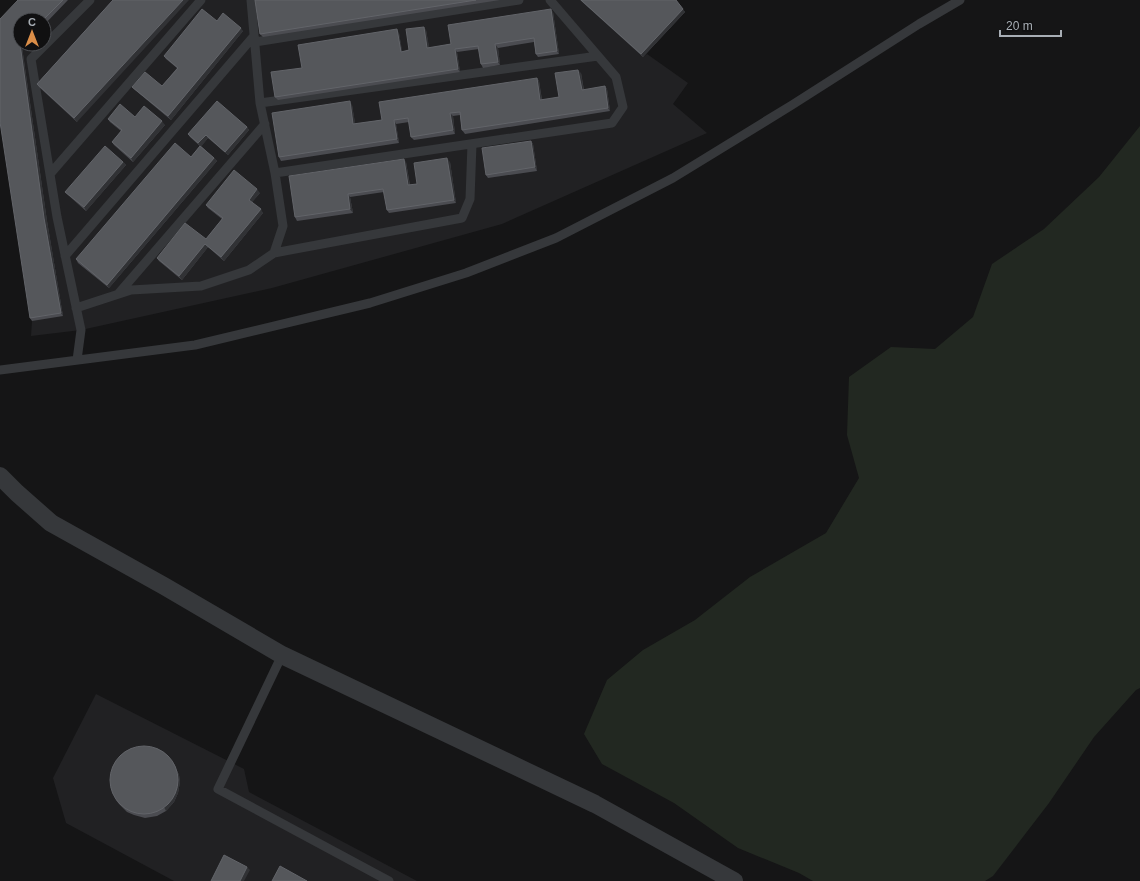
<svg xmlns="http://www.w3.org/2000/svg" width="1140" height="881" font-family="Helvetica,sans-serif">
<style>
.built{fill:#212123;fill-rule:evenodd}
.green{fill:#222821}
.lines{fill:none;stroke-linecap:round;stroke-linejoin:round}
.lane{stroke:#36383b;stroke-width:9}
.street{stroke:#36383b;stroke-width:18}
.wall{fill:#4b4c51}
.shaded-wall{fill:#313235}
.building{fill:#55575b;stroke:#626469}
</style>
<rect width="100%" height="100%" fill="#151516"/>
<!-- built -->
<path class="built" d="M23,0h557l63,57 4,-3 41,29 -15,21 34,29 -205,91 -230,64 -191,42 -50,6 1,-15 -32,-296zM20,20h24v24h-24z
M96,694l148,75 5,23 168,89h-243l-108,-58 -13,-45z"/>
<!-- green -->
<path class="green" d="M1140,126v562l-4,2 -42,47 -45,66 -56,73 -8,5h-172l-14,-8 -61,-25 -64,-45 -72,-39 -18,-30 23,-54 36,-30 52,-30 55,-43 76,-44 33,-55 -12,-43 2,-58 42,-30 44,2 38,-32 19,-53 52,-35 55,-52z"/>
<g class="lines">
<!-- lane -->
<path class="lane" d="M251,0l9,103
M550,0l66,77 7,30 -11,16 -337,50 -15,-70 338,-47
M255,42l264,-42
M50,174l151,-174
M274,253l188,-35 8,-19 2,-55
M65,256l189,-220
M119,293l146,-169
M76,308l55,-18 70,-4 48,-16 25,-17 9,-27 -8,-53
M77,360l4,-30 -24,-113 -26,-158 59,-59
M0,370l195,-25 175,-42 96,-30 90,-35 117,-60 119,-73 127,-81 41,-24
M282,655l-64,134 171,92"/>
<!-- street -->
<path class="street" d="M0,476l17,17 34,30 113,63 118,69 313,149 139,77"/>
</g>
<!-- wall -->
<path class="wall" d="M18,0h50l-24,25v-5h-24v24h6l-4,3 25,174 16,95 -31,5 -2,-3z
M113,0l-36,122 -38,-35 -2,-3z
M255,0h245l-237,37 -3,-3z
M580,0h96l9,12 -42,45z
M553,12l6,42 -21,3 -2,-3 -2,-12 -36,6 2,17 -17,3 -2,-4 -2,-15 -22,3 3,20 -182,28 -3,-3 27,-29 97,-35 3,19 7,-2 17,-20 3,18 22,-4z
M217,21l26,10 -72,89 -36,-30 -3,-3 30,-1 15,-18 -11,-9 -2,-3z
M581,73l3,17 21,-4 2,3 3,22 -145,23 -3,-4 -2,-15 -7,1 2,18 -41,6 -3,-3 -2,-15 -13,2 3,19 -118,18 -2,-4 73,-52 3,19 27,-4 155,-42 2,3 3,19 17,-3z
M135,117l30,8 -32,37 -19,-17 -2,-3 9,-11 -11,-9 -2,-3z
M247,127l2,3 -21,25 -20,-17 -7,8 13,12 3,3 -108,127 -31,-25 -2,-4 115,-102 9,-11 -10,-9 -2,-3z
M531,141l2,3 4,27 -49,7 -2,-3z
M123,162l3,3 -40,46 -18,-16 -3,-3z
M406,162l4,23 7,-1 33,-22 6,41 -67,10 -2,-3 -3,-18 -34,5 3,16 -56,8 -2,-4z
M260,193l-8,9 11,11 -39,48 -16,-14 -26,33 -23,-19 -2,-3 49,-19 16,-20 -14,-11 -2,-3z
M171,761l3,3 5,11 1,7 -2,11 -4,9 -8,9 -9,5 -12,2 -11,-3 -7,-3 -8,-8 -3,-4z"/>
<!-- shaded-wall -->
<path class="shaded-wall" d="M183,0h6l-112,122 -3,-4z
M551,9l2,3 6,42 -2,-3z
M683,9l2,3 -42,45 -2,-3z
M424,27l2,3 4,21 -3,-3z
M241,28l2,3 -72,89 -3,-4z
M397,29l2,4 4,22 -2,-3z
M20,44l2,3 25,174 16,95 -2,-3 -17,-95z
M495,44l3,4 2,17 -2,-3z
M455,49l2,3 3,20 -2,-3z
M578,70l3,3 3,20 -2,-3z
M537,78l2,3 3,22 -2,-3z
M605,86l2,3 3,22 -2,-3z
M350,101l2,4 4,23 -3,-4z
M450,113l3,3 2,18 -2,-4z
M394,120l2,4 3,19 -2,-4z
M162,121l3,4 -32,37 -2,-4z
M247,127l2,3 -21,25 -3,-3z
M206,135l2,3 -7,9 -3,-4z
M531,141l2,3 4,27 -2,-4z
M214,158l3,3 -108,127 -2,-3z
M447,158l3,4 6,41 -2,-3z
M404,159l2,3 4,26 -2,-3z
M123,162l3,3 -40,46 -2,-4z
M257,189l3,4 -9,10 -2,-3z
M348,194l2,3 3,16 -3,-4z
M261,209l2,4 -39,48 -3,-4z
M205,244l3,3 -26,33 -3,-4z
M171,761l3,3 5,11 1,7 -2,11 -4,9 -8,9 -2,-4z
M247,867l3,3 -6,11h-4z"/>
<!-- building -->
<path class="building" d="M18,0h45l-20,20h-23v24l24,174 17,95 -31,5 -30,-196v-103z
M113,0h70l-109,118 -37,-34z
M255,0h221l-216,34z
M581,0h95l7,9 -42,45z
M202,9l15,12 6,-8 18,15 -73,88 -36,-29 13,-15 17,14 16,-18 -14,-12z
M551,9l6,42 -21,3 -2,-16 -39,6 3,18 -17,2 -3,-18 -23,3 3,20 -183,28 -4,-25 31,-4 -4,-23 99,-16 4,23 8,-2 -3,-21 18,-2 3,21 24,-4 -3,-19z
M578,70l4,20 23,-4 3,22 -146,22 -2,-18 -10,1 3,17 -42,7 -3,-19 -14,2 3,19 -118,18 -7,-44 78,-12 3,23 29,-4 -3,-18 158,-24 3,22 19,-3 -4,-24z
M217,101l30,26 -22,25 -19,-17 -8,8 -10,-9z
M120,104l15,13 9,-11 18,15 -31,37 -19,-16 10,-12 -14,-11z
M531,141l4,26 -49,8 -4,-27z
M175,143l16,14 9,-11 14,12 -107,127 -31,-26z
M105,146l18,16 -39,45 -19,-15z
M447,158l7,42 -67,10 -4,-21 -35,5 2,15 -55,8 -6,-41 115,-17 4,26 9,-1 -3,-21z
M234,170l23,19 -8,11 12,9 -40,48 -16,-13 -26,32 -22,-18 28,-35 21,16 17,-21 -17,-13z
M110 780a34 34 0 1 1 68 0a34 34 0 1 1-68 0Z
M224,855l23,12 -7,14h-29z
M280,866l27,15h-35z"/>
<!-- north arrow -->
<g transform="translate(32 32)"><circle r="19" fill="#101011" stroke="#4d4f53"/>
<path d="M0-3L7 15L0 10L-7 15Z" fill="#db8e48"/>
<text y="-6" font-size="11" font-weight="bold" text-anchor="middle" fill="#a8aeb5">С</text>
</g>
<!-- scale -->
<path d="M1000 30v6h61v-6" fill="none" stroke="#a8aeb5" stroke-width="2"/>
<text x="1006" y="30" font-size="12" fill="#a8aeb5" stroke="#101011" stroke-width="3" paint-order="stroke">20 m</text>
</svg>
